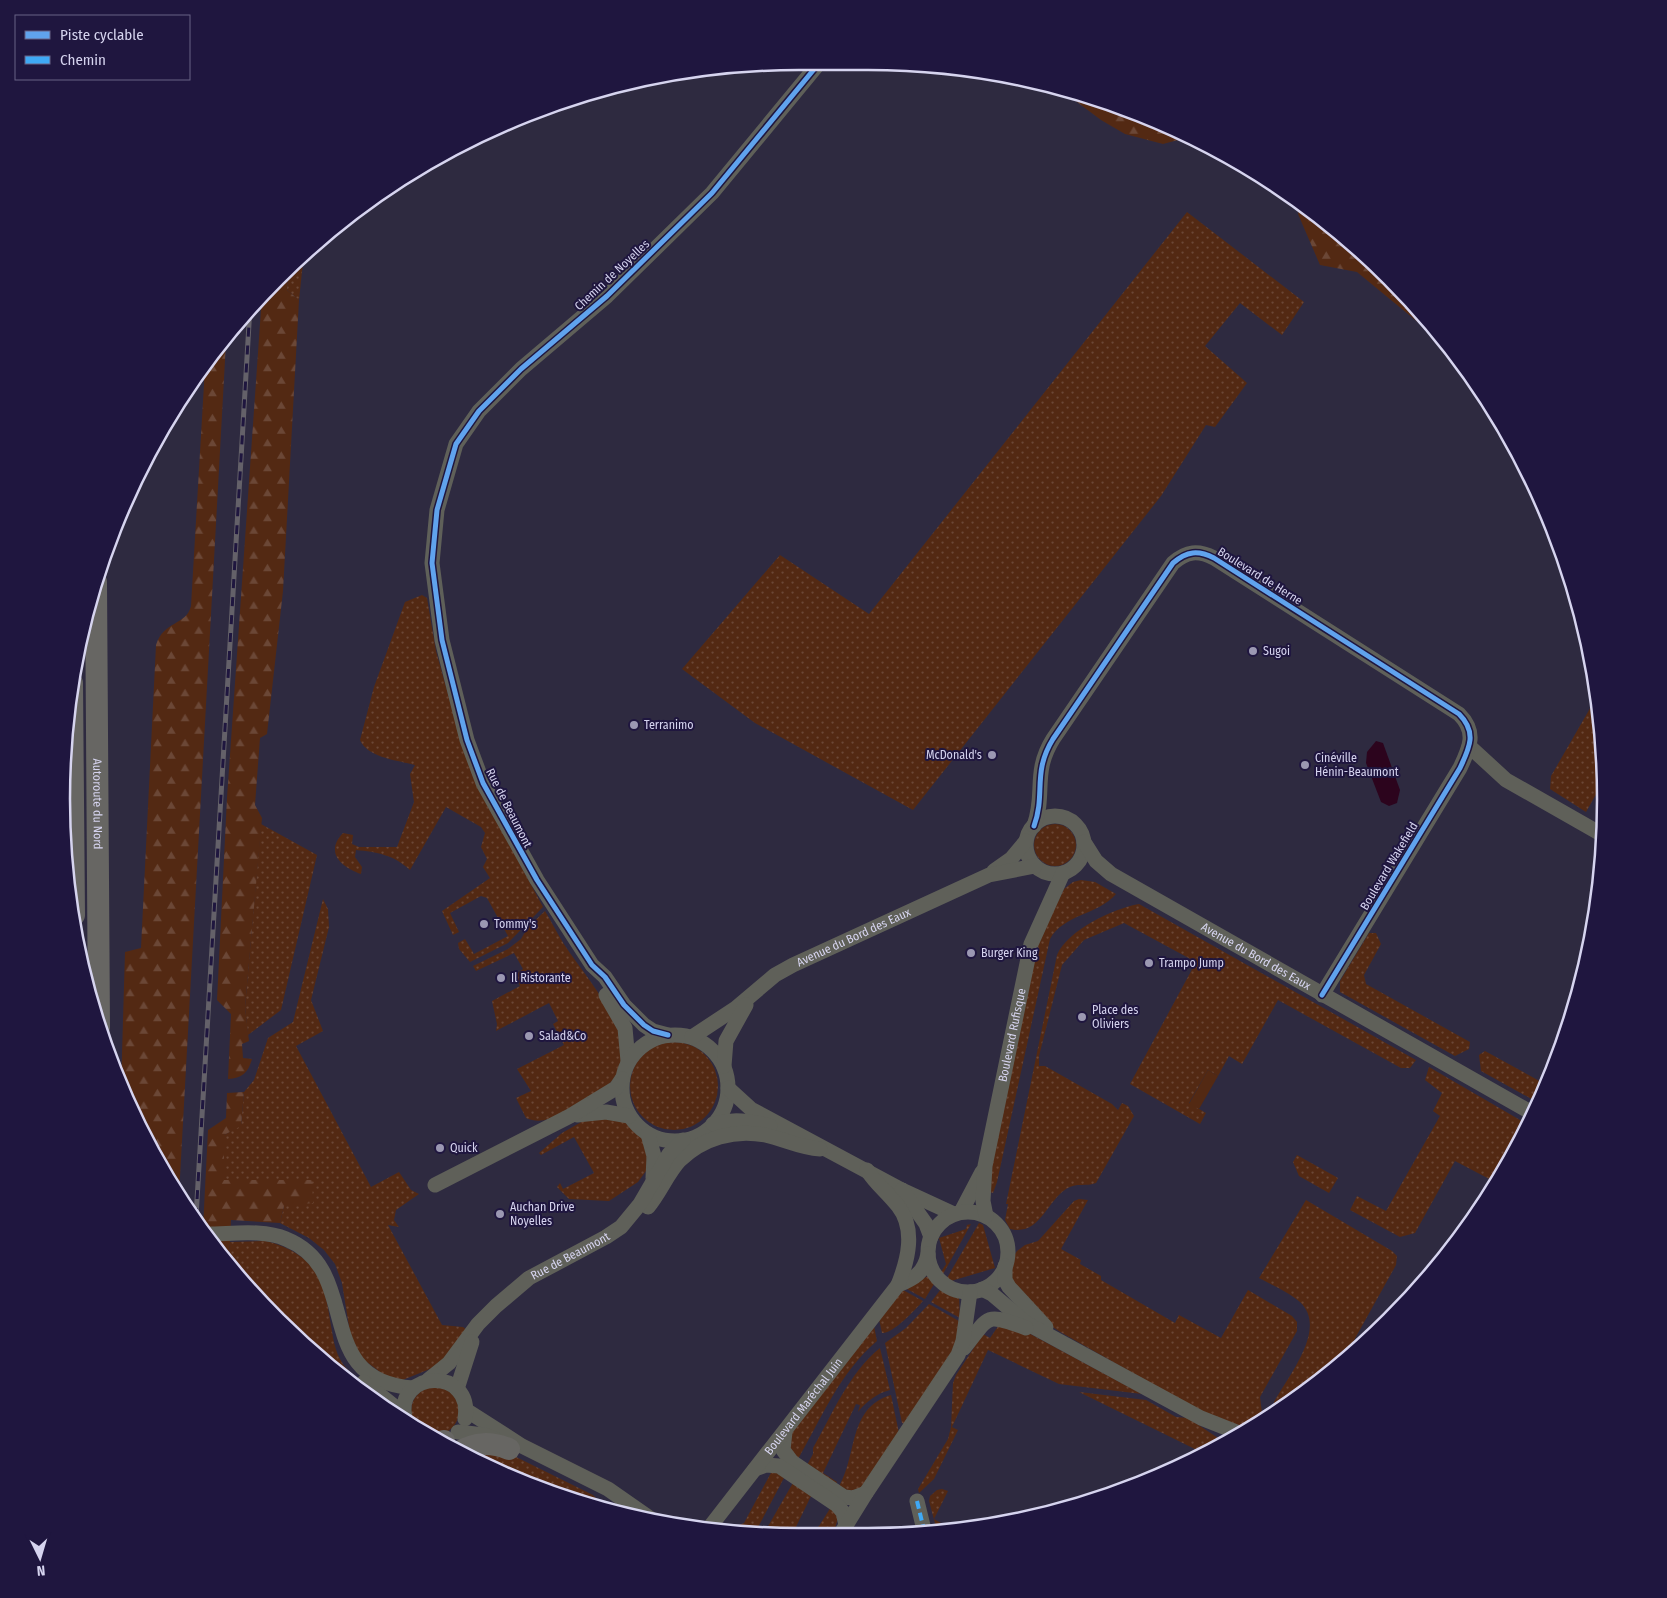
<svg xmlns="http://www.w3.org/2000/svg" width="1667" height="1598" font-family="'Fira Sans Condensed',sans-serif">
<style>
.grass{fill:url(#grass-dots)}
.forest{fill:url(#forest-firs)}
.pitch{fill:#532913}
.water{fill:#2c041d}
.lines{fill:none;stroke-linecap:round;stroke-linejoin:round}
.minor{stroke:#5f6059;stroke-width:15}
.highway{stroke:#676663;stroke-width:22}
.rail-casing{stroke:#646169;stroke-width:5}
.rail{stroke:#1f163f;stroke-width:3;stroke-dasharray:9;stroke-linecap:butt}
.quiet{stroke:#3fa9f5;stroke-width:4;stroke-dasharray:8 4;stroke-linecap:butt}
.cycleway-casing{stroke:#1f163f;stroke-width:8}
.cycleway{stroke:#60a3ed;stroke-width:5}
.poi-dot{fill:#9b98b2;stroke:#1f163f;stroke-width:2}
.labels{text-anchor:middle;stroke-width:4;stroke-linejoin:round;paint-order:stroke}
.street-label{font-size:12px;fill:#d6d4ef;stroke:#1f163f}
.poi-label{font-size:12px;fill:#d6d4ef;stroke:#1f163f;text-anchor:start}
.rim{fill:none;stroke:#d6d4ef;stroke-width:2.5}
</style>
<defs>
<pattern id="grass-dots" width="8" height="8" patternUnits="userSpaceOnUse" patternTransform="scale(1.25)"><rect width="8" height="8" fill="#532913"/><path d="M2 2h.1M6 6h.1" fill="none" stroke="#6b4736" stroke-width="1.8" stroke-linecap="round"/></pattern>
<pattern id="forest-firs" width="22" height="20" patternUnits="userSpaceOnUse" patternTransform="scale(1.25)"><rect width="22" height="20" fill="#532913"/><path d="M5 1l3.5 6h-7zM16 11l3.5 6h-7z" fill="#6b4736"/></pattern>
</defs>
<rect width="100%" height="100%" fill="#2e2a40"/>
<!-- grass -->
<path class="grass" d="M1187,212l117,90 -22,33 -42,-32 -35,43 42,37 -32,44 -9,-2 -45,71 -248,314 -158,-87 -73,-54 98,-114 89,59z
M304,253l-5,47 -12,-10 1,-21z
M422,595l5,3 9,53 24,86 15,43 68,127 -35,36 -38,19 -11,-13 -1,-6 7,-4 9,15 34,-18 -21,-38 -6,-2 -31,17 9,19 -6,3 -11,-24 48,-33 -7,-11 4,-8 -6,-12 4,-14 -4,-6 -35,-20 -36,63c-16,-15 -33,-18 -54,-20l-1,7 7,10 -1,7c-19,-7 -37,-21 -18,-41l10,2 -1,9 7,3h38l17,-45 -4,-28 5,-9c-18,-5 -47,-7 -55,-25l14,-53 31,-85z
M1596,698l8,52 -1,32 -17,30 -36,-23 1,-13z
M1034 845a21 21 0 1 1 42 0a21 21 0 1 1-42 0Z
M261,824l56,31 -36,155 -33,25 -3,-28z
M1081,880l14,2 21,12c-18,21 -52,20 -66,45l-53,243 -4,11 -6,-2 48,-243 29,-59 9,-7z
M323,899l5,10 1,18 -18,73 12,31 -27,15 75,141 28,-15 12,18 8,4 -23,16 -2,10 5,7 -11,-2 54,100 21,2 4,3 -18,29 -14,8 -35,14 -12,-3 -28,-21 -9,-18 -9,-56 -7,-19 -11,-14 -15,-12 -29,-15 4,-17 -61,-26 1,-45 17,-10 3,-33 10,-12 14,-42 25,-16z
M1139,904l277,156 -6,8h-9l-123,-68 -36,64 -13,-8 -11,20 -10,-6 -19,33 17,10 -6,11 -70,-40 66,-122 -72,-39 -40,17 -22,25 -23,91v10h6l67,38 6,6 4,-7 6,3 6,10 -38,67c-9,4 -20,-1 -30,6 -20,13 -26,47 -56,40l-5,-9 3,-16h-2l51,-249c11,-25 55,-46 82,-51z
M545,911c6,10 11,20 17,30 17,28 66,81 61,116 -4,24 -21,35 -41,45 -18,9 -36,25 -56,16l-10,-20 15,-7 -14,-22 47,-24 -11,-21 5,-3 -9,-18 -53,28 1,-7 -5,-23 28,-15 -5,-11 8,-6 -9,-16 -38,18 -3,-5 35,-17 13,-10 7,-12z
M1369,933h7l5,11 -17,31 2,9 104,58 -1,7 -14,7 -115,-64v-11z
M630 1086a44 44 0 1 1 88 0a44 44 0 1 1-88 0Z
M1485,1051l60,33 -8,18 -56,-31 -2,-16z
M1429,1067l98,57 -20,44 -13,19 1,-5 -40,-21 -40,72 -15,4 -50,-27 7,-14 29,15 54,-95 -7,-5 9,-18 -17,-13z
M590,1117l35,4 16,14 4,8 3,18 -2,10 -8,11 -29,19 -40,-2 -12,-12 3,-4 3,6 31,-16 -20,-36 -33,18 -2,-2 23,-20z
M1297,1155l41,23 -9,15 -30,-17 -6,-14z
M1079,1199l9,1 -27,49 20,11 -1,4 21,12v4l74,43 4,-8 42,23 27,-48 44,26 5,6v9l-37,66 2,16 -3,7 -12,8 -9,1 -35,-16 -141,-80 -11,-7 -41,-48 3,-21 4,-6 8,-6 13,-4 36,-40z
M1306,1200l86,51 5,5 -1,9 -53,95 -26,24 -43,27v-9c15,-27 54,-74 26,-100 -11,-10 -28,-17 -41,-24z
M979,1223l4,2 12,43 -44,13 -4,-3z
M971,1224l-28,50 -2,-2 5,-8 -7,-26 27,-9 1,-4z
M266,1241c45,12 58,34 64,79 3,16 4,31 13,44 12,17 44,35 50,47l-43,-27 -106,-99 -15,-21 1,-22z
M928,1276l6,8 -9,15 -20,-11z
M941,1289l18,8 1,21 -29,-16z
M903,1290l20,11c-8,9 -30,33 -41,32l-3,-14z
M929,1304l30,17 -2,24 -52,79 -3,-1 -17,-80 21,-15z
M999,1325l22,4 121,65 -83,-10 -71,-34 -36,77 6,3 -24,49 -15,14 -1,-4 30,-50 3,-12 2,-44 3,-8 27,-41 7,4z
M874,1326l3,15c-37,31 -56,78 -80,120l-6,-4 -4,-18z
M880,1348l10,42c-13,3 -24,12 -32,22l2,-7 -4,-1 -33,69 14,9 -2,4 -29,-19 7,-13v-6c20,-35 36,-75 67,-100z
M411 1411a24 24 0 1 1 48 0a24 24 0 1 1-48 0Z
M1079,1392l67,8 30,17 12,1 36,24 -19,12z
M891,1395l8,38 -41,59 -20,-4c20,-32 9,-80 53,-93z
M473,1449l29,1 91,45 4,4 -4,7 -67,-25 -32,-16 -15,-2 -9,-4z
M772,1471l13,5 -31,59 -15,-2 -2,-7 7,-3z
M794,1481l19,11 -21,43h-29z
M942,1489l6,2 -14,28 7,4 -5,4 -7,-26 1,-5 7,-6z
M831,1507l7,11 -5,17h-24l10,-9z"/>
<!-- forest -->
<path class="forest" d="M1061,90l44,10 89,41 -16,-1 -15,4 -38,-10 -24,-14z
M1300,205l54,39 100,108 -97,-80 -37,-7 -22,-51z
M288,269l-1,21 12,10 -16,291 -16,143 -7,4 -5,67 7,13 -17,189 4,34 -7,3 1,14 9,1c-4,14 -10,19 -24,20l3,-65 -14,-14 10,-202 35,-503z
M226,338v4l-47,853 -19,-27 -39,-80 4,-136 16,-4 15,-303c8,-25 30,-19 35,-39l14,-239z
M244,1092l-3,34 -17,9v45h88l1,23 -29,3 -4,17 -49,-3 -2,44 -26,-36 5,-98 18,-12 1,-25z"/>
<!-- pitch -->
<path class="pitch" d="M1208,1070l10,6 -19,33 -10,-5z"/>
<!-- water -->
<path class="water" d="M1376,741l7,2 17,47 -3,13 -8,3 -8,-4 -15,-39 1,-11z"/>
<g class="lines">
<!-- minor -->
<g class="minor">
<path d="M1469,746l37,34 95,54"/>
<circle cx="1055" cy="845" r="29"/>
<path d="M1034,826c12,-33 -2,-53 19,-87l120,-176c14,-12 25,-13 41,-5l245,156c18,18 11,33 1,54l-138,227"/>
<path id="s1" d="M1084,842l12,19 15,13 421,239"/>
<path d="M994,871l17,-12 15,-18"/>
<path d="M606,995l19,33 3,33"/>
<circle cx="675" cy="1088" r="53"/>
<path d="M668,1035l-15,-4 -9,-6 -20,-20 -19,-28 -13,-12 -55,-85 -54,-97 -16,-43 -25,-100 -10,-77 5,-53 19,-66 23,-33 42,-42 86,-73 105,-103 108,-131"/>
<path id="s2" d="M692,1037l44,-29 39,-33 18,-10 196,-90 46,-9"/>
<path d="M724,1066l2,-25 20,-36"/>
<path d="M728,1088l23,21 151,81 52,24"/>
<path d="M577,1115l29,-3 23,4"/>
<path d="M713,1124c21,-6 37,-3 57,2"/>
<path d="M648,1134l6,22 -1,22"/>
<path d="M435,1185l135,-69 46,-28 6,-9"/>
<path d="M902,1190l24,34 5,13"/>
<path d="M648,1207c12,-14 19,-33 32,-47 23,-22 54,-31 85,-25 19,4 35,13 55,14"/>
<path d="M961,1212l21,-40"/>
<circle cx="968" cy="1252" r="40"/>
<path id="s3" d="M986,1216l-3,-15 2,-35 46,-222 32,-71"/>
<path d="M207,1234c25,0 56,-5 79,5 79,32 23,141 127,149"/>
<path d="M1005,1266v14l4,7 37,40"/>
<path d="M898,1285c17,-7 26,-12 30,-31"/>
<path d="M982,1289l10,5 34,29 175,95 38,15"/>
<path d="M964,1348c26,-32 20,-36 62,-20"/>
<path id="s4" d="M428,1380l21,-17 29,-39 18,-18 33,-28 77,-41 15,-10 19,-23 29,-50 14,-14"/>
<path d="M364,1382l40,32"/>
<path d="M457,1389l15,-47"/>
<path d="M466,1410l56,36 86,43 43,30"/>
<path d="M405,1418c-11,-48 69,-52 60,1"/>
<path d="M458,1432l26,3 11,4"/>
<path d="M785,1432l-2,18 9,12 52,35 9,1 13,-5"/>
<path d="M755,1469l11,-4 13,1 58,39 6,7 3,13"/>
<path d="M917,1501l8,33"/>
<path id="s5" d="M709,1528l189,-243c10,-25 18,-56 0,-79 -10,-13 -23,-23 -31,-36"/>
<path d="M840,1535l26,-42 92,-138 5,-14 7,-49"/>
</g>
<!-- highway -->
<g class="highway">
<path id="s6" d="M96,582l3,445"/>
<path d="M72,683l2,232"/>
<path d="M443,1442l1,-1"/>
<path d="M459,1452c17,-10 32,-10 50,-3"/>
</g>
<!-- rail casing -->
<g class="rail-casing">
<path id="rail" d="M196,1217l54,-910"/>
</g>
<!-- rail -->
<use href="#rail" class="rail"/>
<!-- quiet -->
<path class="quiet" d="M917,1501l8,33"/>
<!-- cycleway casing -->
<g class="cycleway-casing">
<path id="cycleway" d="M1034,826c12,-33 -2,-53 19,-87l120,-176c14,-12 25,-13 41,-5l245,156c18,18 11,33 1,54l-138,227
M668,1035l-15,-4 -9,-6 -20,-20 -19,-28 -13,-12 -55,-85 -54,-97 -16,-43 -25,-100 -10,-77 5,-53 19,-66 23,-33 42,-42 86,-73 105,-103 108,-131"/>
</g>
<!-- cycleway -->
<use href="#cycleway" class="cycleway"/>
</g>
<!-- markers -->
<g class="poi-dot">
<circle cx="1253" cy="651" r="5"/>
<circle cx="634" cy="725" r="5"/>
<circle cx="992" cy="755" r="5"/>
<circle cx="1305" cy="765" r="5"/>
<circle cx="484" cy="924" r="5"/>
<circle cx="971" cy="953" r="5"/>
<circle cx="1149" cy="963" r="5"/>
<circle cx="501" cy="978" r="5"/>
<circle cx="1082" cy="1017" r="5"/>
<circle cx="529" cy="1036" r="5"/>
<circle cx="440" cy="1148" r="5"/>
<circle cx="500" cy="1214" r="5"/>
</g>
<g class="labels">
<!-- street labels -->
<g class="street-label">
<text transform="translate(612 275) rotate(-43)" y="4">Chemin de Noyelles</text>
<text transform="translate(1260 576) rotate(32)" y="4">Boulevard de Herne</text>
<text dy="4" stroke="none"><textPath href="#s6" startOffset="222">Autoroute du Nord</textPath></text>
<text transform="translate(509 808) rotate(63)" y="4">Rue de Beaumont</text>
<text transform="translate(1389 866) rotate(-59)" y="4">Boulevard Wakefield</text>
<text dy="4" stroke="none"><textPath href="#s2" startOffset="191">Avenue du Bord des Eaux</textPath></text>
<text dy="4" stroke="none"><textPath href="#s1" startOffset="209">Avenue du Bord des Eaux</textPath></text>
<text dy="4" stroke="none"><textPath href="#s3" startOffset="184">Boulevard Rufisque</textPath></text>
<text dy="4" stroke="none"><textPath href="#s4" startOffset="191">Rue de Beaumont</textPath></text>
<text dy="4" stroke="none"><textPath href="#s5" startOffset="154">Boulevard Maréchal Juin</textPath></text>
</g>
<!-- poi labels -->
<g class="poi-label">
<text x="1263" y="655">Sugoi</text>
<text x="644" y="729">Terranimo</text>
<text x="982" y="759" text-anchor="end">McDonald's</text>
<text x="1315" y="762">Cinéville<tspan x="1315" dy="14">Hénin-Beaumont</tspan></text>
<text x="494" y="928">Tommy's</text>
<text x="981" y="957">Burger King</text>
<text x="1159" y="967">Trampo Jump</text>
<text x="511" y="982">Il Ristorante</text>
<text x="1092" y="1014">Place des<tspan x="1092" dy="14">Oliviers</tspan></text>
<text x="539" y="1040">Salad&amp;Co</text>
<text x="450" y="1152">Quick</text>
<text x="510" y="1211">Auchan Drive<tspan x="510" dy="14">Noyelles</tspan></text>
</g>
</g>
<!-- crop -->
<path d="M0 0H1667V1598H0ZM799 70H868A729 729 0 0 1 1597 799V799A729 729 0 0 1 868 1528H799A729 729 0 0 1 70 799V799A729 729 0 0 1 799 70Z" fill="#1f163f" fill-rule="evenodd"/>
<path class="rim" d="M799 70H868A729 729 0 0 1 1597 799V799A729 729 0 0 1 868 1528H799A729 729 0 0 1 70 799V799A729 729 0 0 1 799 70Z"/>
<!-- legend -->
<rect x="15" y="15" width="175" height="65" fill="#1f163f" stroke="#686285"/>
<rect x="25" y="31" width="25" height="8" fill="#60a3ed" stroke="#686285"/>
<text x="60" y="40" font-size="15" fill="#d6d4ef">Piste cyclable</text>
<rect x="25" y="56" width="25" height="8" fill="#3fa9f5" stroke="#686285"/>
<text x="60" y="65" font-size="15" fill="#d6d4ef">Chemin</text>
<!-- north arrow -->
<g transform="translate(40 1558) rotate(175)" stroke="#1f163f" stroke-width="4" paint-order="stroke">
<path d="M0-4L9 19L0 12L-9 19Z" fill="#d6d4ef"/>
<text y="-8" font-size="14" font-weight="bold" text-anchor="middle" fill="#d6d4ef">N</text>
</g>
</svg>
